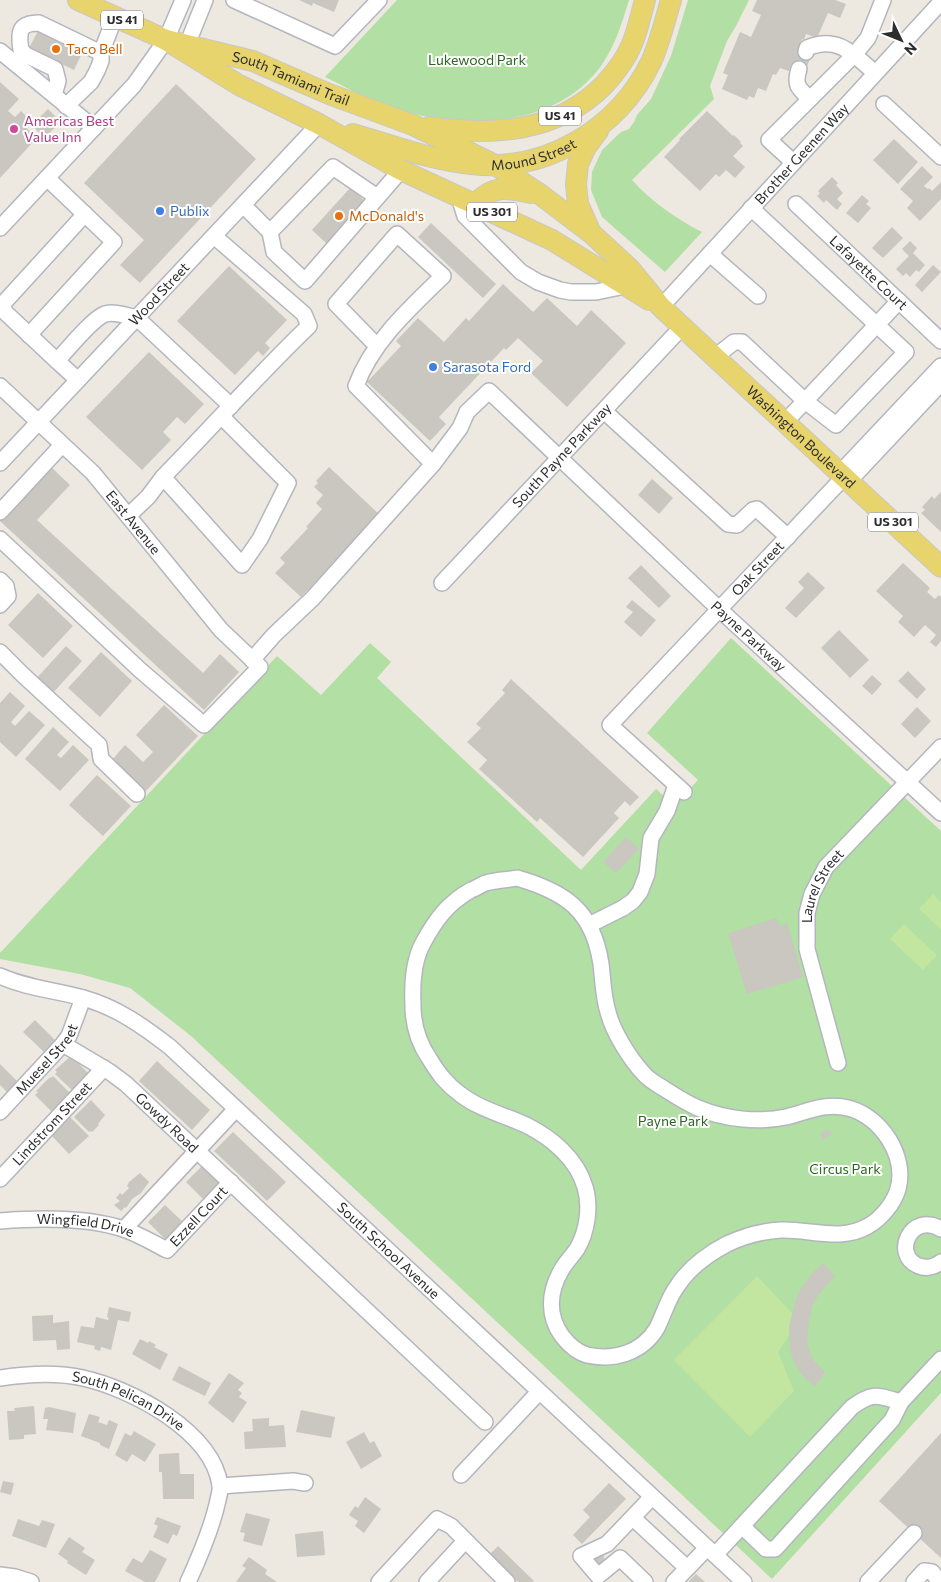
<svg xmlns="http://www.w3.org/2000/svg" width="941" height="1582" font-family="Commissioner,sans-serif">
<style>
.green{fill:#b2dfa3}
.pitch{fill:#c2e59f}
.building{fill:#c9c7bf}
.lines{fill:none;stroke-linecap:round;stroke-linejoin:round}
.minor-casing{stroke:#b4b6bf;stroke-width:18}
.major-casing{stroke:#c8c8c8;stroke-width:22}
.minor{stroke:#fff;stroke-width:15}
.major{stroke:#e7d46d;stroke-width:20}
.food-dot{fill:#e8710a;stroke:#fff;stroke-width:2}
.hotel-dot{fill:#d1479c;stroke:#fff;stroke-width:2}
.shop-dot{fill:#3f7fe0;stroke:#fff;stroke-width:2}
.labels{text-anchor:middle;stroke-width:4;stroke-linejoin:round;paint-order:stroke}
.shield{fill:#fff;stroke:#6c6c6c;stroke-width:1}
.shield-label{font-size:12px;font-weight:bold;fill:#2d2d2d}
.food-label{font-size:14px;fill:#c56008;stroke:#fff;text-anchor:start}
.park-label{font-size:14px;fill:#2a6621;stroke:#fff}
.street-label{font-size:14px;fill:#2d2d2d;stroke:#fff}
.hotel-label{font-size:14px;fill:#b23c85;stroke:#fff;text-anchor:start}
.shop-label{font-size:14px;fill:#366cbe;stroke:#fff;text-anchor:start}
</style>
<rect width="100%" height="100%" fill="#ede9e1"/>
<!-- green -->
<path class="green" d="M397,0h232c-7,23 -14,46 -28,66 -48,65 -141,63 -211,42 -20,-6 -45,-22 -65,-31z
M688,0h61l-13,26 -9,15 -17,45 4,13 -82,81c19,21 44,39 70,52l-37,40 -63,-55 -11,-27 1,-18 10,-22 19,-18 8,-3 5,-7 3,-7 14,-16 20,-43z
M731,638l210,193v562l-169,186 -581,-543 -61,-48 -50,-14 -80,-15v-6l277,-297 44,39 49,-52 21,19 -14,16 204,192 75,-81 18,16 24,-25 -51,-47z"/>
<!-- pitch -->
<path class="pitch" d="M933,894l8,8v28l-22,-21z
M904,924l33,31 -14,15 -33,-31z
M757,1276l37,39 1,12 -17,25 16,39 -44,46 -76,-77z"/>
<!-- building -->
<path class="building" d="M299,0h40l-5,12 -21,-9 -1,3z
M757,0h78l11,4 -6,14 -12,-5 -11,25 -11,-4 -2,6 -2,-1 -4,9 14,6 -7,17 -14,-6 -2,6 -9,-3 -4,7 -3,-1 -7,17 -8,-3 -4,10 -5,-2 -2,4 -25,-11 6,-14 -5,-2 17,-41 11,5 10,-22 -9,-4z
M39,29l44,22 -9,19 -45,-22z
M0,82l19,17 -11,12 7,6 6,-6 9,9 -6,6 8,7 -5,4 6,5 -33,36z
M176,84l80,75 -116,124 -20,-18 24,-25 -60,-57z
M48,109l13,13 -17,16 -12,-13z
M707,111l26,25 1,-1 7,7 -1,1 3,3 -10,10 12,11 -10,11 -9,-8 -7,7 -3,-3 -16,17 -36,-34 16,-17 -1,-1z
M894,139l24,23 -20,22 -25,-24z
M922,166l11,11 -9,9 4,3 1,-1 3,3 9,-9v17l-21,22 -13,-13 6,-7 -13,-12z
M832,177l6,6 -2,2 7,8 -6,6 5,5 -5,6 -11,-10 -2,3 -7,-7 3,-3 -2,-2z
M350,188l15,13 -38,43 -15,-14z
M862,195l7,6 -3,3 5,4 -13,15 -12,-10z
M431,223l65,61 -13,14 -65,-61z
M892,227l11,11 -20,20 -11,-10z
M910,241l7,7 -4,5 12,12 -6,7 -3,-2 -6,7 -4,-4 -3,3 -7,-7 13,-13 -7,-7z
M933,265l8,7 -19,20 -7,-7z
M229,266l58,54 -22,23 5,5 -7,8 -5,-5 -23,24 -58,-54z
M503,284l30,28 14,-14 30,28 14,-16 35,33 -59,64 -36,-34 12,-12 -25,-23 -12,12 -2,-2 -65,69 7,7 -16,17 -63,-59 34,-36 -5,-5 22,-23 26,24 22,-24 3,3z
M149,352l55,52 -19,20 -8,-7 -14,15 8,8 -29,30 -56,-53z
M51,467l19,18 -33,35 166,153 17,-19 19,18 -35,38 -204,-189z
M329,467l52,49 -41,43 -1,-1 -38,39 -26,-24 10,-10 -5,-5 28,-30 -2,-1 16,-18 -6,-6 7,-8 -9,-8 4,-4 -2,-2z
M652,479l21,19 -14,16 -21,-19z
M941,492v40l-20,-19 4,-3 -3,-3 10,-11 2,3z
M903,563l27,25 -3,4 8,7 4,-4 2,2v44l-5,6 -6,-5 6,-7 -11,-10 -11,12 -16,-15 5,-6 -27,-25z
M641,565l30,31 -12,12 -31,-30z
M808,572l17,16 -29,30 -11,-10 19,-20 -6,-6z
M38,593l35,33 -30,32 -35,-33z
M632,600l24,20 -15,17 -17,-15 9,-10 -7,-5z
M839,630l30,30 -19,18 -29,-30z
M66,646l16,15 -30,33 -16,-15z
M101,652l31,29 -32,36 -32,-29z
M908,671l18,18 -9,10 -19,-18z
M872,675l10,9 -10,11 -10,-9z
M511,679l128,118 -9,9 -5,-5 -11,12 5,5 -36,39 -43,-39 -3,4 -58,-53 8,-9 -20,-18 14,-14 -5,-4 29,-31 -3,-3z
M10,692l15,14 -14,16 4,4 14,-15 16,14 -29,32 -16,-15v-39z
M164,705l34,31 -53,56 -33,-32 13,-15 18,17 10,-10 -17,-17z
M917,707l14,14 -16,17 -14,-14z
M53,727l16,15 -12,13 4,3 12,-13 16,15 -29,31 -35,-32z
M97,775l34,31 -28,30 -34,-31z
M626,837l13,12 -23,24 -13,-11z
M777,918l2,8 8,-3 16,54 -56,17 -19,-61z
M35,1020l21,21 -11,12 -22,-21z
M71,1056l17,17 -15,18 -18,-17 2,-2 -2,-2z
M157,1061l53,49 -18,20 -53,-49z
M0,1064l17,17 -9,12 -8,-8z
M53,1076l18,18 -19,18 -17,-17 3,-3 -2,-1 14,-14 1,1z
M91,1100l14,15 -7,9 1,1 -7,7 -1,-1 -2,1 -15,-15z
M70,1117l19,19 -20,18 -17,-18z
M828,1129l4,5 -9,6 -3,-6z
M233,1132l53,50 -19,19 -53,-50z
M202,1166l17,16 -16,17 -17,-17z
M140,1173l9,9 -8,11 -9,6 -6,9 -1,-1 -4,4 -7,-6 6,-4 -4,-3 4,-5 2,2 7,-7 -2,-2 2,-4z
M165,1205l17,16 -16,19 -18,-18z
M824,1263l11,14 -12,12 -10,14 -4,17 -2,24 6,16 12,12 -10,15 -13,-12 -8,-13 -4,-12 -1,-24 8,-30 7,-12 10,-13z
M109,1307l22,5 -2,10 -11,-2 -7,30 -10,-3 -1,4 -6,-2 1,-3 -18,-4 4,-16 13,2 2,-11 12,3 1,-2 -2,-1z
M53,1315v8l16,-2 1,28 -13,1 -1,-10 -23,1 -1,-25z
M140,1339l8,4 1,-2 7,4 -2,2 14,7 -8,16 -28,-16z
M179,1366l32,17 -6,13 -33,-16z
M229,1373l15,10 -6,7 4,3 -3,4 8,5 -14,21 -25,-20z
M34,1406l2,28 -12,1v4l-15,1 -2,-29h8l-1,-3z
M49,1407l27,6 -3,20 -27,-3 2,-11h-5l2,-11z
M301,1410l34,7 -4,21 -35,-6z
M89,1414l11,3 -2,5 9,3 2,-5 9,4 -9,25 -9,-4v-2l-19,-7z
M269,1418v8l15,-1 2,22 -41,2 -1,-17 9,-1 -1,-12z
M134,1431l22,13 -11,18 -13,-8 -5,8 -12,-7 10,-22 6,3z
M364,1432l6,11 4,-2 8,15 -21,13 -15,-27z
M941,1433v125l-62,-57z
M179,1453l1,21h14v25h-31l-1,-27h-3v-18z
M3,1481l11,2 -3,12 -11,-3z
M609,1483l17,16 -44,45 -9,-9 17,-18 -7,-7z
M365,1497l16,12 -17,24 -9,-7 3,-5 -9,-6 6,-9 3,2z
M246,1513l24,6 -8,27 -19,-5 2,-8 -5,-1z
M157,1517l24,9 -4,10 -4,-2 -5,10 -15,-7 5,-11 -4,-2z
M18,1519l21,7 3,-6 13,4 -9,24 -34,-12z
M323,1531l2,24 -28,2 -2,-23z
M69,1537l16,11 -3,4 13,8 -9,15 -19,-12 1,-2 -10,-7z
M498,1546l36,35 -2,1h-14l-29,-27z
M150,1550l17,9 -12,23h-10l-20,-11 8,-13 9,5z
M602,1551l5,16 -11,4 -6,-15z
M249,1557l18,13 -2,4 12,8h-41l10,-14 -4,-2z
M696,1574l9,8h-17z"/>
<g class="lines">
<!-- minor casing -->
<g class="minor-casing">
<g id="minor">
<path d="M234,0l101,46 44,-46"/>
<path d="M187,45l18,-45"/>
<path d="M0,51l94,77"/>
<path d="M806,52l1,-4c31,-13 46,6 68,25"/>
<path d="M799,69c-5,16 -1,19 11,30"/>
<path d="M54,95l4,-14 -3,-12 -29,-14 -5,-5c-3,-18 -2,-27 18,-27l62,30"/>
<path d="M884,104l57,53"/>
<path d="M66,106l25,-24 6,-11 4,-10v-8l14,-36"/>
<path d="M793,162l-24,-22 85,-85 14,-17 15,-38"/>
<path d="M377,197l-44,-30 -63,65 4,20 31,29 96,-111"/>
<path d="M459,197l6,19 56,56 17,10 22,8 11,2h25l29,-6"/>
<path id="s1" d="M796,204l145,137"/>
<path d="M243,205l27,27"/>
<path d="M751,208l155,144 -70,73 -31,-24 -20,21"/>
<path d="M0,228l134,-143 32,-45 17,-40"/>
<path d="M214,236l90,78 5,12c-51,49 -97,101 -146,151l79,88 18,-26 28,-56 -66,-66"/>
<path d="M710,254l48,42"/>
<path d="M0,304l6,9 51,48c10,-11 35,-42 48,-47 10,-3 22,2 32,4l94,88"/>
<path d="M1,306l84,-92"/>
<path id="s2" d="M661,307l280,-305"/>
<path d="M29,335l85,-93 -67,-64"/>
<path d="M715,357l19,-15h8l63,59 94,-100"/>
<path d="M57,361l21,19"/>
<path id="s3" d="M0,386l93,87 128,157 39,37 -56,58 -64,-55 -140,-131"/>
<path d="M604,411l124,113 9,1 16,-15 4,-1 31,28"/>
<path id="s4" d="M0,463l319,-339"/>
<path id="s5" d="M433,464l27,-36 7,-16 22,-21 230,218 222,204"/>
<path d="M840,473l101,-107"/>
<path d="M849,481l92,-98"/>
<path d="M0,512l62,-67"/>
<path d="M128,516l20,-19 15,-20"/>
<path d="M0,580l6,6 2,10 -8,9"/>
<path id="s6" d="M442,583l240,-256"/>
<path d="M0,652l23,23 76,70 2,14 36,35"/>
<path d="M252,660l22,-25 39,-37 120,-134 -77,-78c16,-44 54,-78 87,-110l-46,-42 -61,70 41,42"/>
<path id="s7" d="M684,792l-74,-67 234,-248"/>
<path d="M517,878c49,14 76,33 84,86 2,16 2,32 7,48 5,20 22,47 36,62 5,6 13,10 19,14 11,7 23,15 35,20 26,11 60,15 88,9 21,-5 40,-15 62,-9 33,8 59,48 50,81 -4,14 -17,30 -30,37 -27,16 -58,3 -87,4 -19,1 -37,6 -54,14 -19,10 -37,23 -49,41 -10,13 -14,29 -21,43 -15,25 -43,33 -70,27 -11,-3 -18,-10 -25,-19 -15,-21 -13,-45 0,-67 4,-7 10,-13 15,-20 10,-17 14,-42 8,-62 -8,-28 -33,-49 -59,-62 -22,-10 -47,-16 -66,-31 -14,-10 -22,-21 -31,-36 -11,-16 -16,-33 -16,-53 -1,-21 0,-44 10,-62 13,-24 25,-40 48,-53 2,0 13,-7 15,-7 9,-3 21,-3 31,-5z"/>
<path d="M589,925l34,-17 10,-7 7,-9 7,-18 4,-36 16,-27 9,-26"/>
<path id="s8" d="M0,976c26,12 55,14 83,22 33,9 60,28 87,49l574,535"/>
<path id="s9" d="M63,1044l47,28 16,12 359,338"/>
<path id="s10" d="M838,1063l-31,-114v-36l5,-19 14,-27 115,-120"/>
<path id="s11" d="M0,1112l63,-68 6,-8 14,-38"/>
<path id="s12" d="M0,1179l104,-111"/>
<path id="s13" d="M0,1221c38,-3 89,-4 126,9 14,5 27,13 41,20l64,-68"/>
<path d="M124,1229l112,-120"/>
<path d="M941,1229c-30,-18 -50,26 -22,37 8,3 15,1 22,-4"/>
<path id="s14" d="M0,1378c27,-4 56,-6 83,0 49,11 129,53 137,107 1,5 -1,10 -2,15 -6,28 -18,56 -30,82"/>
<path d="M461,1475l78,-83"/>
<path d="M220,1486l73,-5 12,2"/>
<path d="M633,1518l54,50"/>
<path d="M742,1526l24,23h9l117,-129 9,-18 40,-43"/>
<path d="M715,1555l137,-148c21,-15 24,-12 49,-5"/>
<path d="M0,1575l15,2 16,5"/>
<path d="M379,1582l58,-63 14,7 56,56"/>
<path d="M427,1582l38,-41"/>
<path d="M645,1582l-25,-24 -22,18 -17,-20 26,-12 45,-47"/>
<path d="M674,1582l33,-34"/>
<path d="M868,1582l46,-49"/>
<path d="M914,1582l10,-11 8,1 8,10"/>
</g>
</g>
<!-- major casing -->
<g class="major-casing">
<g id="major">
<path d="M78,0l88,40 73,45 80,39 82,46 151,70 97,60"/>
<path id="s15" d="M166,40l87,21 76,33 84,31 84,41 44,29 50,38 39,36 31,38 280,260"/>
<path d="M429,127c64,9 127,6 175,-42 11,-12 22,-26 28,-41 6,-14 9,-30 13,-44"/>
<path id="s16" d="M353,134c38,11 78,26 118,30 75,9 147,-35 180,-102 9,-20 14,-42 20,-62"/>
<path d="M475,204c19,-20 32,-16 56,-11"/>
<path d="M590,231l-12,-27 -2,-19 2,-21 8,-17 12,-16"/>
</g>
</g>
<!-- minor -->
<use href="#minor" class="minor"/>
<!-- major -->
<use href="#major" class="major"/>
</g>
<!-- markers -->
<g class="food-dot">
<circle cx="56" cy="49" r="5"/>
<circle cx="339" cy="216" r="5"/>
</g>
<circle class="hotel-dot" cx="14" cy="129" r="5"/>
<g class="shop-dot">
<circle cx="160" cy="211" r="5"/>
<circle cx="433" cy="367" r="5"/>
</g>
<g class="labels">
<!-- shield labels -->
<g class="shield">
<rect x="101" y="10.5" width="42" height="19" rx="4"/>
<rect x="539" y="106.5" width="42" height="19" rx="4"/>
<rect x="467" y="202.5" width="50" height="19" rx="4"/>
<rect x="868" y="512.5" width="50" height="19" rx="4"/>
</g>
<g class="shield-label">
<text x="122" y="24">US 41</text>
<text x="560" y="120">US 41</text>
<text x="492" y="216">US 301</text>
<text x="893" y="526">US 301</text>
</g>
<!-- food labels -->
<g class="food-label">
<text x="66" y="54">Taco Bell</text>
<text x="349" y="221">McDonald's</text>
</g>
<!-- park labels -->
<g class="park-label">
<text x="477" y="65">Lukewood Park</text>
<text x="673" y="1126">Payne Park</text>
<text x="845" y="1174">Circus Park</text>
</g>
<!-- street labels -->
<g class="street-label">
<text dy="5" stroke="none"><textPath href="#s15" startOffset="131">South Tamiami Trail</textPath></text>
<text dy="5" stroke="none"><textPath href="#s16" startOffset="186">Mound Street</textPath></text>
<text dy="5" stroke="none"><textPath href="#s2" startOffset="208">Brother Geenen Way</textPath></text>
<text dy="5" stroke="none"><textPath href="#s1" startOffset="100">Lafayette Court</textPath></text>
<text dy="5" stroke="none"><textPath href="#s4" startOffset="232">Wood Street</textPath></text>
<text dy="5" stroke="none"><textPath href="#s15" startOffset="764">Washington Boulevard</textPath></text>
<text dy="5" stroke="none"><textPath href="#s6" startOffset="175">South Payne Parkway</textPath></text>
<text dy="5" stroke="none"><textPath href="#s3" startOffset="191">East Avenue</textPath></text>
<text dy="5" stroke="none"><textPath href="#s7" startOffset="315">Oak Street</textPath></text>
<text dy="5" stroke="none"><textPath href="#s5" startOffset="450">Payne Parkway</textPath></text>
<text dy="5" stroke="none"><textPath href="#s10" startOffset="185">Laurel Street</textPath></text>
<text dy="5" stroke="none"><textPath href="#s11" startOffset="71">Muesel Street</textPath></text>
<text dy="5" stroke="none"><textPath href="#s9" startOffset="131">Gowdy Road</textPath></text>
<text dy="5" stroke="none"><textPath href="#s12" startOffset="76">Lindstrom Street</textPath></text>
<text dy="5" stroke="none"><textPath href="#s13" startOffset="219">Ezzell Court</textPath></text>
<text dy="5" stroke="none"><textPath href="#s13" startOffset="86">Wingfield Drive</textPath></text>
<text dy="5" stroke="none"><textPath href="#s8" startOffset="485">South School Avenue</textPath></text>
<text dy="5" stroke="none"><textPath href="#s14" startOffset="134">South Pelican Drive</textPath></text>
</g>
<!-- hotel labels -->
<g class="hotel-label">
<text x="24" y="126">Americas Best<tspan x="24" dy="16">Value Inn</tspan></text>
</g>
<!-- shop labels -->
<g class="shop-label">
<text x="170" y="216">Publix</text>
<text x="443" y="372">Sarasota Ford</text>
</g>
</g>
<!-- north arrow -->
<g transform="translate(901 40) rotate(133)" stroke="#ffffff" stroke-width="4" paint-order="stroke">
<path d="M0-4L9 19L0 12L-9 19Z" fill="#2d2d2d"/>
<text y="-8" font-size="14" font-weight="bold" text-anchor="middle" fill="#2d2d2d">N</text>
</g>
</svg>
